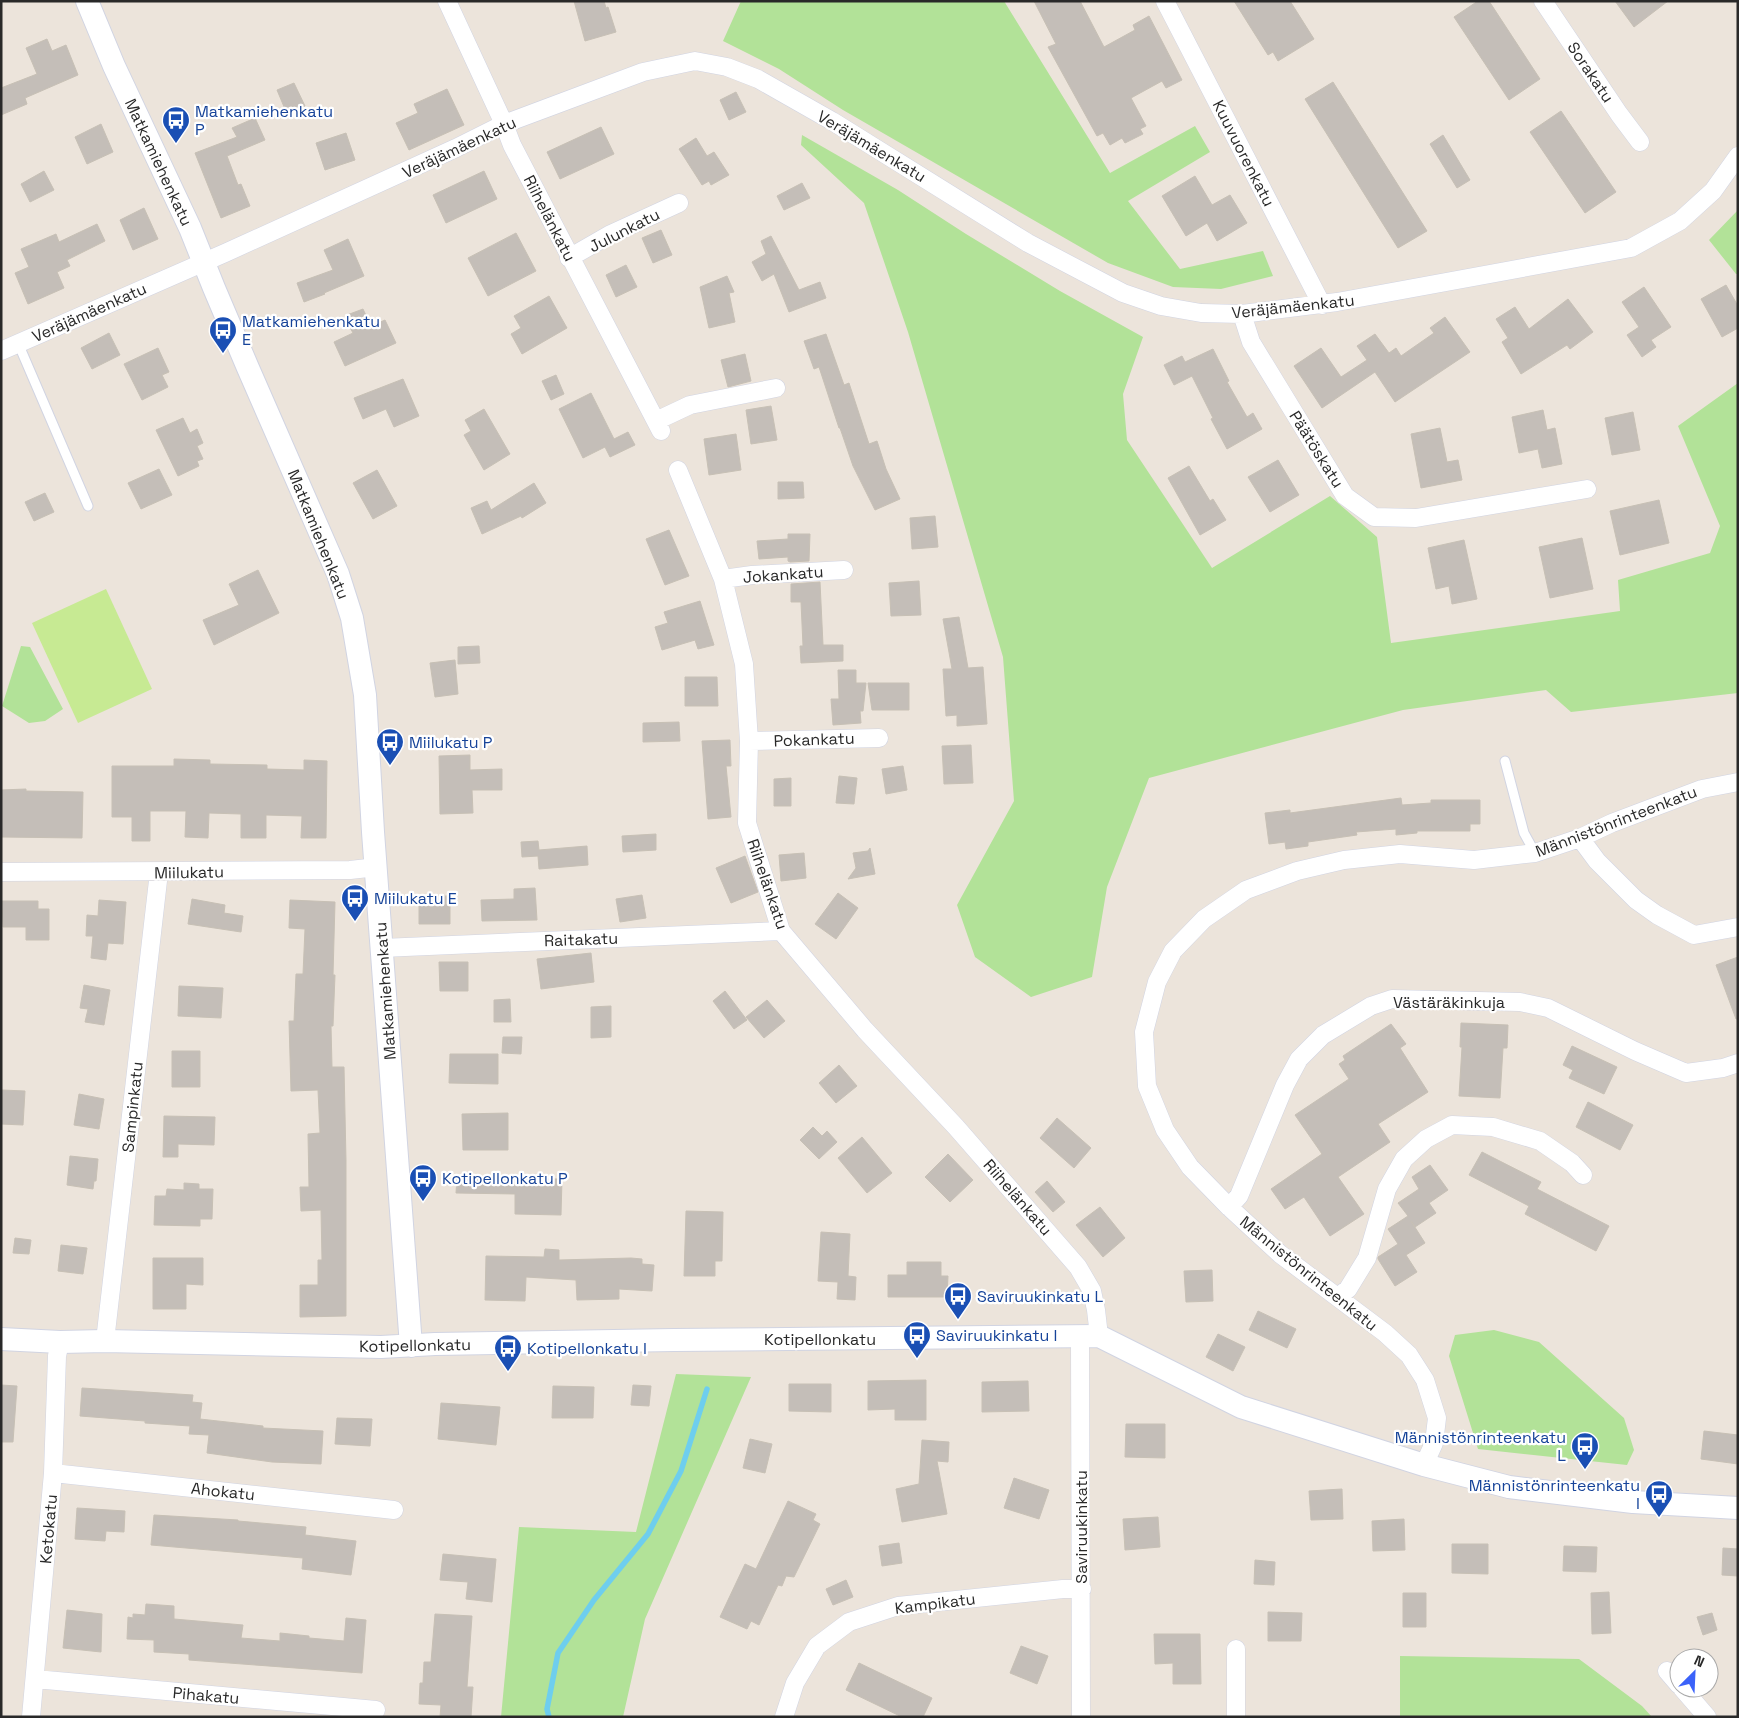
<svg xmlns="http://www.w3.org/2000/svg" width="1739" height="1718" font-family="'Space Grotesk',sans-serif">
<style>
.green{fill:#b2e298}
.pitch{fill:#c7ea93}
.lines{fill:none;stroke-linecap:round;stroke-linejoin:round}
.stream{stroke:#6eceee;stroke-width:5.5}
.building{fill:#c4beb8;stroke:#c7c0b5}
.service-casing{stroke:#d1d4e2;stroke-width:11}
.minor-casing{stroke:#d1d4e2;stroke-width:19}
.tertiary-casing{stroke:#d1d4e2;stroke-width:24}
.service{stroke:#fff;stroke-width:9}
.minor{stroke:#fff;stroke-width:18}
.tertiary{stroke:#fff;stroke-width:22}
.labels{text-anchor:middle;stroke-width:4.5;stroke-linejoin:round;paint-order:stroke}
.street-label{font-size:16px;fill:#292929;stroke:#fff}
.transit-label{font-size:16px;fill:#164399;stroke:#fff;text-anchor:start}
</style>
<rect width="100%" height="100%" fill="#ece4db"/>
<!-- green -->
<path class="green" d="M741,1h263l106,172 85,-47 15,26 -82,49 52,68 83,-18 10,25 -52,13 -48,-2 -65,-24 -265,-153 -64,-41 -56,-28z
M802,135l96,55 68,44 94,57 83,46 -20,57 4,46 85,128 118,-72 47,41 14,106 229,-32 -2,-31 92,-27 10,-27 -42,-100 60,-43v310l-167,19 -25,-22 -143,20 -254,68 -42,109 -15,90 -61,20 -56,-40 -18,-52 57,-104 -11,-144 -95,-325 -44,-129 -63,-58z
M1738,210v64h-2l-27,-34z
M21,646l9,1 33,62 -18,12 -16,2 -27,-17z
M1494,1330l45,12 85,76 10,32 -7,15 -149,-16 -29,-93 6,-21z
M676,1374l75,3 -106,242 -22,98h-122l18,-190 117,5z
M1400,1656l179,3 63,47 10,11h-252z"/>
<!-- pitch -->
<path class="pitch" d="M106,589l46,100 -74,34 -46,-100z"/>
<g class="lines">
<!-- stream -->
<path class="stream" d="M549,1717l-2,-8 11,-56 36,-53 54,-66 33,-63 26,-82"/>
</g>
<!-- building -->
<path class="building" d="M574,1h30l2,7 2,-1 8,25 -31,9z
M1034,1h46l24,46 31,-17 -2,-5 16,-9 33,64 -16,8 -4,-7 -31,17 15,28 -6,3 3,5 -18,9 -3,-5 -12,7 -7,-12 -6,3 -49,-89 8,-3z
M1234,1h56l24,38 -36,22 -5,-9 -5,3z
M1478,1h11l51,78 -31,21 -55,-83z
M1615,1h53l-34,26z
M47,39l5,12 14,-6 12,30 -53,23 2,6 -26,11v-27l36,-14 -11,-26z
M1333,82l94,149 -29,17 -93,-149z
M294,83l11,23 -18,8 -10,-24z
M447,89l17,36 -55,25 -13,-27 22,-10 -4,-9z
M736,92l10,20 -17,8 -9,-20z
M1561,111l55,81 -31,21 -55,-81z
M255,118l10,22 -38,16 11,29 3,-1 9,22 -29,12 -26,-65 42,-16 -5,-9z
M101,124l12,28 -26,12 -12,-27z
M601,127l13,27 -54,25 -13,-27z
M346,133l9,27 -30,10 -9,-27z
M1443,135l27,45 -13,8 -27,-44z
M696,138l11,18 7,-4 15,23 -18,10 -2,-4 -7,4 -23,-36z
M44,171l10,19 -24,12 -9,-18z
M484,171l13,28 -51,24 -13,-28z
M1195,176l17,29 18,-10 17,28 -30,18 -10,-18 -21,13 -24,-40z
M802,183l8,15 -26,12 -7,-14z
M144,208l14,31 -25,11 -13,-30z
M97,224l8,17 -38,19 3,6 -13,6 7,16 -36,16 -13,-31 14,-6 -8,-18 35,-15 3,8z
M661,230l11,25 -19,8 -11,-25z
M516,233l20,38 -48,25 -20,-38z
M771,236l28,54 21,-8 6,16 -37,14 -15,-38 -12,7 -10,-19 14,-8 -5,-13z
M348,239l16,37 -40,17 1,1 -21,8 -7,-19 36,-13 -9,-20z
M626,265l11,22 -21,10 -10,-22z
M727,276l7,16 -5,1 6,29 -26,6 -9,-41z
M1726,285l12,21v22l-16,9 -21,-38z
M1644,287l27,40 -20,13 5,7 -14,10 -15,-22 12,-8 -17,-25z
M549,296l18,32 -45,26 -11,-20 10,-6 -7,-12z
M1568,299l25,33 -23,17 -3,-4 -46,29 -19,-32 6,-4 -12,-19 19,-12 14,22z
M363,309l8,17 14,-6 11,23 -51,23 -11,-24 19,-9 -6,-11v-7z
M1445,317l25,35 -75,50 -20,-30 -53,36 -28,-42 27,-18 20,29 26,-17 -10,-14 18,-12 14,19 7,-5 5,8 33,-23 -4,-5z
M109,333l11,22 -28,14 -11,-21z
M826,334l18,51 5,-2 20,61 8,-3 9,28 14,30 -25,11 -22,-44 -13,-38h-1l-20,-61 -5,2 -10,-28z
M158,348l11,24 -7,3 6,12 -26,13 -18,-36z
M1213,349l16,32 -2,1 20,35 6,-4 9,16 -35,20 -16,-30 2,-1 -21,-42 -18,9 -10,-20 18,-9 3,6z
M745,354l6,27 -23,6 -7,-27z
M556,375l8,19 -13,6 -9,-19z
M403,379l16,37 -25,11 -8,-18 -23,10 -9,-21z
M591,393l23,46 14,-7 7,13 -25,12 -5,-10 -22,11 -24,-49z
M771,406l6,34 -26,4 -5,-34z
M484,409l26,45 -26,16 -20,-35 7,-4 -6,-11z
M1543,410l4,20 8,-2 7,36 -20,4 -4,-19 -19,4 -7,-36z
M1633,412l7,38 -28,5 -7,-37z
M183,418l7,15 7,-4 6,14 -6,3 6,13 -6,2 2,5 -21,10 -22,-46z
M1440,428l7,34 11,-2 4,20 -41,8 -10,-54z
M736,434l5,36 -32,5 -5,-36z
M1278,460l21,35 -29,17 -22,-35z
M1189,466l21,35 3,-2 13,21 -26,15 -32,-57z
M159,469l13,26 -31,14 -13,-26z
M377,470l20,36 -24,13 -20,-36z
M778,482h25l1,16 -26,1z
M534,483l12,20 -24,15 -1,-2 -39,18 -11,-26 16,-7 4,9z
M45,493l9,19 -20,9 -9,-19z
M1659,500l10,43 -49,12 -10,-44z
M935,516l3,31 -26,2 -2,-31z
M669,530l20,46 -24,9 -19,-46z
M788,534h22l-1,27 -19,1 -2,-1v-4l-29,2 -2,-18 31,-2z
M1582,538l11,51 -43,9 -11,-51z
M1464,540l13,59 -25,5 -3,-18 -13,3 -8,-41z
M258,570l21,43 -65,32 -11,-25 36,-15 -10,-21z
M919,581l2,34 -30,1 -2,-33z
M820,582l3,63h20v16l-42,2 -1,-17h3l-2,-44h-10v-18z
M700,601l14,44 -16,4 -3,-9 -33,10 -7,-23 13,-4 -4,-11z
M959,617l9,51 15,-1 4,57 -30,2v-11l-11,1 -3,-47h9l-9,-50z
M479,646l1,17 -22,1v-17z
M455,660l3,34 -23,3 -5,-34z
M838,670h18v13h10l-3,28h-3l1,12 -28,2 -2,-26h8z
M685,677h32l1,29h-33z
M868,683h41v27h-37z
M679,722l1,19 -37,1v-19z
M730,740l1,26h-5l5,51 -23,2 -6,-78z
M971,745l2,38 -29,1 -2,-38z
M470,755v15l32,-1v21h-30l1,23 -33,1 -1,-58z
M174,759l36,1v4l57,1v4l37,1v-10l23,1 -1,77h-25l1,-22 -36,-1v23h-25v-24l-32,-1 -1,25 -23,-1 1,-26h-36v30h-18v-24h-20v-51h62z
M903,766l4,24 -21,4 -4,-25z
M839,776l18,2 -3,26 -18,-1z
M791,778v28h-17v-27z
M26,789v2l57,1 -1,46 -81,-1v-47z
M1401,798l1,7 29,-2v-3h49v24h-10v7h-53v2l-21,2v-6l-40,3 1,3 -49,7v4l-22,3 -1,-7 -16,2 -4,-31 25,-3v3z
M656,834v16l-33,2 -1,-16z
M538,841l1,9 48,-4 1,19 -49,4 -1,-13 -16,1 -1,-15z
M870,848l5,26 -27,5 8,-11 -3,-15 15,-2z
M804,853l2,25 -25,3 -2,-26z
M745,856l13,36 -27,11 -15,-35z
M535,888l2,32 -55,1 -1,-21 33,-1v-10z
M838,893l20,15 -22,31 -21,-15z
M642,895l4,23 -26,4 -4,-23z
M419,896h31v28h-31z
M192,899l33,6 -1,8 19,3 -2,16 -53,-8z
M99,900l27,2 -3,42 -15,-1 -2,17 -15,-2 2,-22h-7l1,-21 11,1z
M290,900l45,2 -2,73h2l-2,51h-2l1,41h12l2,94v155l-46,1v-32h18v-25h4l-1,-50 -20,1 -1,-24h9l-1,-53 12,-1 -2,-43 -27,1 -2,-70h5l2,-47h7l2,-45 -16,-1z
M2,901h36v8h11v31h-23v-13h-23z
M591,953l3,29 -53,7 -4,-30z
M1738,957v62h-2l-20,-54z
M439,962h29v29h-28z
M84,985l26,5 -6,35 -19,-3 3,-13 -8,-1z
M179,986l44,2 -2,30 -43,-2z
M725,991l22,29 -13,9 -21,-28z
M510,999l1,23h-17v-22z
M767,1000l18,21 -21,17 -18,-21z
M611,1006v31l-20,1v-31z
M1461,1023l47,2 -1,23h-4l-3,50 -41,-2 3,-49h-2z
M1391,1024l15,20 -6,4 28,44 -50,32 12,18 -52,35 26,37 -34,22 -26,-39 -19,12 -14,-20 51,-35 -27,-39 54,-36 -10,-15 6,-4 -2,-4z
M503,1037h19l-1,17 -19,-1z
M1572,1046l45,21 -13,27 -35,-16 4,-8 -10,-5z
M172,1051h28v36h-28z
M450,1054h48v30l-49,-1z
M839,1065l18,21 -21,17 -17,-20z
M2,1090l23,1 -2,34 -22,-1z
M79,1094l25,5 -5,30 -25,-4z
M1588,1102l45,23 -13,25 -44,-23z
M508,1113v37h-45l-1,-36z
M164,1116l51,1 -1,28 -36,-1v13h-15z
M1057,1118l34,30 -17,20 -34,-30z
M813,1127l9,9 5,-5 10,11 -18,17 -19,-19z
M862,1137l30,36 -25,20 -29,-35z
M1482,1152l59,30 -4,7 72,37 -13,25 -71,-37 4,-8 -60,-31z
M948,1154l25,26 -23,22 -25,-25z
M70,1156l28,3 -2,22h-2l-1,8 -26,-4z
M1430,1165l18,25 -19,13 7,10 -21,14 -4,-6 14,22 -19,12 11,17 -22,14 -17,-27v-2l20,-13 -10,-15 20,-13 -10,-13 21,-14 -7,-12z
M457,1178l105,1 -1,36 -46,-1v-20l-59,-1z
M1047,1181l18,21 -12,10 -18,-20z
M184,1183l15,1v5h14l-1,30h-12v7l-46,-1 1,-29h11l1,-7 17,1z
M1100,1207l25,31 -22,19 -27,-32z
M686,1211l37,1 -1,49h-7v15h-31z
M821,1232l29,2 -2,42 8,1 -1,23 -18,-1 1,-17 -20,-1z
M15,1238l16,2 -2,14 -16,-1z
M61,1245l26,3 -4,26 -25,-3z
M545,1249l14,1v10l72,-2 11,1v5l12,1 -2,26 -33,-2v10l-42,1 -1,-20 -50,-3 -1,24 -40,-1 1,-44 58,1z
M153,1258h50v27l-17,-1v25h-33z
M907,1262h34v14h7l-1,21h-59v-22h19z
M1212,1270l1,31 -27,1 -2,-31z
M1258,1311l38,18 -9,19 -38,-18z
M1218,1334l27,13 -12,24 -27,-14z
M926,1380v40h-31v-11l-27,1v-29z
M1028,1381l1,30 -47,1v-30z
M789,1384h42v28l-42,-1z
M1,1385l16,1 -4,56h-12z
M633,1385l18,1 -2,20 -18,-1z
M553,1386l41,1 -1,31h-41z
M82,1388l111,7 -1,7 10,1 -2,16 63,7v2l60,3 -2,33 -49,-2 -65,-9 2,-18 -20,-1 1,-8 -45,-3v-2l-65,-5z
M441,1403l59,4 -4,38 -58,-6z
M337,1418l35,1 -2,27 -35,-2z
M1126,1424h39v34l-40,-1z
M1704,1431l34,4v29l-37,-5z
M750,1439l22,5 -7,29 -22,-5z
M922,1440l27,2 -1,20 -11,-1 10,53 -45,8 -6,-33 23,-5z
M1014,1478l35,12 -10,29 -35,-11z
M1342,1489l1,30 -32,1 -2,-29z
M788,1501l28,13 -3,6 7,4 -26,53 -8,-1 -4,10 -4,-1 -19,40 -8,-4 -4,8 -27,-12 25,-53 11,5z
M77,1508l48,3 -1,21 -18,-1 -1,10 -30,-2z
M154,1515l84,5v1l68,6 -1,8 51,6 -5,34 -49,-6 1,-11 -152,-13z
M1158,1517l2,30 -35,3 -2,-31z
M1404,1519l1,31 -32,1 -1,-30z
M899,1543l3,20 -20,3 -3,-20z
M1452,1544h36v30l-36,-1z
M1564,1546l33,1 -1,25 -33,-1z
M1723,1548l15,1v27l-16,-1z
M443,1554l53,5 -4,43 -26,-3 2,-17 -28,-2z
M1255,1560l20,2 -1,23 -20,-1z
M846,1580l7,17 -20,8 -7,-16z
M1609,1592l2,41 -19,1 -1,-41z
M1403,1593h23v34h-23z
M146,1604l28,2v13l69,6 -2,13 39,3v-8l29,3v2l35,3 2,-23 20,2 -4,53 -173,-13v-6l-35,-2v-12l-27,-1 1,-22 5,1v-4l12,1z
M67,1610l35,4 -1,38 -38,-4z
M1268,1612l34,1 -1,28h-33z
M1712,1613l5,17 -14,5 -6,-18z
M435,1614l37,2 -5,71h6l-2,30h-31l1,-12 -22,-1 1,-21h3l1,-21h7z
M1154,1634h46l1,50h-28v-21l-18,1z
M1021,1646l27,10 -11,28 -27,-11z
M859,1663l73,35 -9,19h-21l-56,-27z"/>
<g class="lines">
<!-- service casing -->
<g class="service-casing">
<path id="service" d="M18,343l70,163
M1505,761l19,72 11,20"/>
</g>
<!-- minor casing -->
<g class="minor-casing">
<path id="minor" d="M447,1l57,123 8,21 149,286
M1165,1l157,304
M1543,1l76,113 21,28
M569,258l40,-23 70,-32
M1242,314l9,28 94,154 29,21 42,1 171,-29
M1,351l224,-98 231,-105 48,-24 139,-52 52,-11 32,6 31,12 74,42 196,122 95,50 38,13 40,7 41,1 95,-12 294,-54 49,-27 33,-30 25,-35
M656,421l34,-16 86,-17
M678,470l45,109 21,85 5,77 -2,82 34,108 84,99 91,97 122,140 14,24 4,19 3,26
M723,579l29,-4 92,-5
M749,741l130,-3
M1580,838l17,23 39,39 21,15 37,20 44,-8
M1,872l349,-2 27,-3
M382,948l399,-17
M1229,1207l10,-11 46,-111 14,-26 24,-24 48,-29 21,-7 128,3 28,6 87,43 51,22 37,-5 15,-5
M1338,1297l10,-8 19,-31 20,-69 17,-30 22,-20 26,-14 41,2 47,14 32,22 11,12
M1080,1338l1,379
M105,1341l54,-469
M1424,1465l10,-22 3,-25 -12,-38 -16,-25 -24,-22 -105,-79 -51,-47 -39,-40 -25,-37 -18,-44 -3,-54 13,-50 16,-31 31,-32 42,-29 51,-19 47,-11 56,-6 74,6 61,-7 45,-15 32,-15 90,-34 36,-7
M53,1473l341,37
M1236,1649v68
M1667,1671l12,14
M35,1679l341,31
M1682,1688l25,29
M31,1717l22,-244 4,-117 3,-14
M784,1717l11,-34 22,-37 32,-24 49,-16 165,-17h19"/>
</g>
<!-- tertiary casing -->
<g class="tertiary-casing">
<path id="tertiary" d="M87,1l27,65 76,162 24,60 34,80 90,206 14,44 13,77 8,137 38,514
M1,1339l59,3 45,-1 276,6 54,-3 239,-4 425,-4 142,71 183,58 85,22 124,15 105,6"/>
</g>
<!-- service -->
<use href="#service" class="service"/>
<!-- minor -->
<use href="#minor" class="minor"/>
<!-- tertiary -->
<use href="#tertiary" class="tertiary"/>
</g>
<!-- icons -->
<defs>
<g id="bus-pin" transform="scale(1.4375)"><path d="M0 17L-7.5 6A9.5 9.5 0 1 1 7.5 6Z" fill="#1a4fb4" stroke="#fff"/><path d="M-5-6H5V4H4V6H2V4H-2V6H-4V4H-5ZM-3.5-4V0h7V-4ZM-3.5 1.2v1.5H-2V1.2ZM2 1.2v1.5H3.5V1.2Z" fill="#fff"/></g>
</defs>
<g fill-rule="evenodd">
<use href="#bus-pin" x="176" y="120"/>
<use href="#bus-pin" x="223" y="330"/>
<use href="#bus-pin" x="390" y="742"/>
<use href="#bus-pin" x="355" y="898"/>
<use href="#bus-pin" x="423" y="1178"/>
<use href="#bus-pin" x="958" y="1296"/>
<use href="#bus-pin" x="917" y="1335"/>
<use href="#bus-pin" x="508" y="1348"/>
<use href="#bus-pin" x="1585" y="1446"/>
<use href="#bus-pin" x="1659" y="1494"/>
</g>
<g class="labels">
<!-- street labels -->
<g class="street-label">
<text transform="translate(1591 72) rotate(56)" y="6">Sorakatu</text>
<text transform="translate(872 146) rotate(31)" y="6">Veräjämäenkatu</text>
<text transform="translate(459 147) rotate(-25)" y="6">Veräjämäenkatu</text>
<text transform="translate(1244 153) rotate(63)" y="6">Kuuvuorenkatu</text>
<text transform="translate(159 162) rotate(65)" y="6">Matkamiehenkatu</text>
<text transform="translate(550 218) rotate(63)" y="6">Riihelänkatu</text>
<text transform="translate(624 230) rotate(-27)" y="6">Julunkatu</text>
<text transform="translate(1293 306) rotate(-6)" y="6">Veräjämäenkatu</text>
<text transform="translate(89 312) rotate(-24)" y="6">Veräjämäenkatu</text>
<text transform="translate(1317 449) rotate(58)" y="6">Päätöskatu</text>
<text transform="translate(319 534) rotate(68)" y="6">Matkamiehenkatu</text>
<text transform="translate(783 574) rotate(-4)" y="6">Jokankatu</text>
<text transform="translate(814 739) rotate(-2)" y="6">Pokankatu</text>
<text transform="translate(1616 821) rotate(-21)" y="6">Männistönrinteenkatu</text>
<text transform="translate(189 872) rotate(-1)" y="6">Miilukatu</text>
<text transform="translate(768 884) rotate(71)" y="6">Riihelänkatu</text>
<text transform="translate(581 939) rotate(-2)" y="6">Raitakatu</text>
<text transform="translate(385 991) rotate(-94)" y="6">Matkamiehenkatu</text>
<text x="1449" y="1008">Västäräkinkuja</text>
<text transform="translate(132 1107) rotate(-84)" y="6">Sampinkatu</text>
<text transform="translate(1018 1197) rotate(49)" y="6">Riihelänkatu</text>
<text transform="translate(1309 1273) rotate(39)" y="6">Männistönrinteenkatu</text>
<text x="820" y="1345">Kotipellonkatu</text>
<text transform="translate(415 1345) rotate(-1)" y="6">Kotipellonkatu</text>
<text transform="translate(223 1491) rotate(6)" y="6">Ahokatu</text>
<text transform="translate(1081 1527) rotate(-90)" y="6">Saviruukinkatu</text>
<text transform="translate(48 1529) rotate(-85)" y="6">Ketokatu</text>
<text transform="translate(935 1603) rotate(-7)" y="6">Kampikatu</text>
<text transform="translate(206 1695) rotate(5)" y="6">Pihakatu</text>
</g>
<!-- transit labels -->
<g class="transit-label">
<text x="195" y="117">Matkamiehenkatu<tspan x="195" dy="18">P</tspan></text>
<text x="242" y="327">Matkamiehenkatu<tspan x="242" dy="18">E</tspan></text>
<text x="409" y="748">Miilukatu P</text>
<text x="374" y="904">Miilukatu E</text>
<text x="442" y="1184">Kotipellonkatu P</text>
<text x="977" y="1302">Saviruukinkatu L</text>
<text x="936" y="1341">Saviruukinkatu I</text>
<text x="527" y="1354">Kotipellonkatu I</text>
<text x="1566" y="1443" text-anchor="end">Männistönrinteenkatu<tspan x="1566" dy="18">L</tspan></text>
<text x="1640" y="1491" text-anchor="end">Männistönrinteenkatu<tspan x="1640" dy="18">I</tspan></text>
</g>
</g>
<!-- border -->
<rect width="1739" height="1718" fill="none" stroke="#292929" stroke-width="5"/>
<!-- north arrow -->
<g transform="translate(1694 1673) rotate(24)"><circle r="24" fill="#ffffff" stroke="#a9a9a9"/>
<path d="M0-4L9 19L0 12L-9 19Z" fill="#3b62f9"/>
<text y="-8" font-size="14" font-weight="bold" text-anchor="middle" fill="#292929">N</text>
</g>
</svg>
